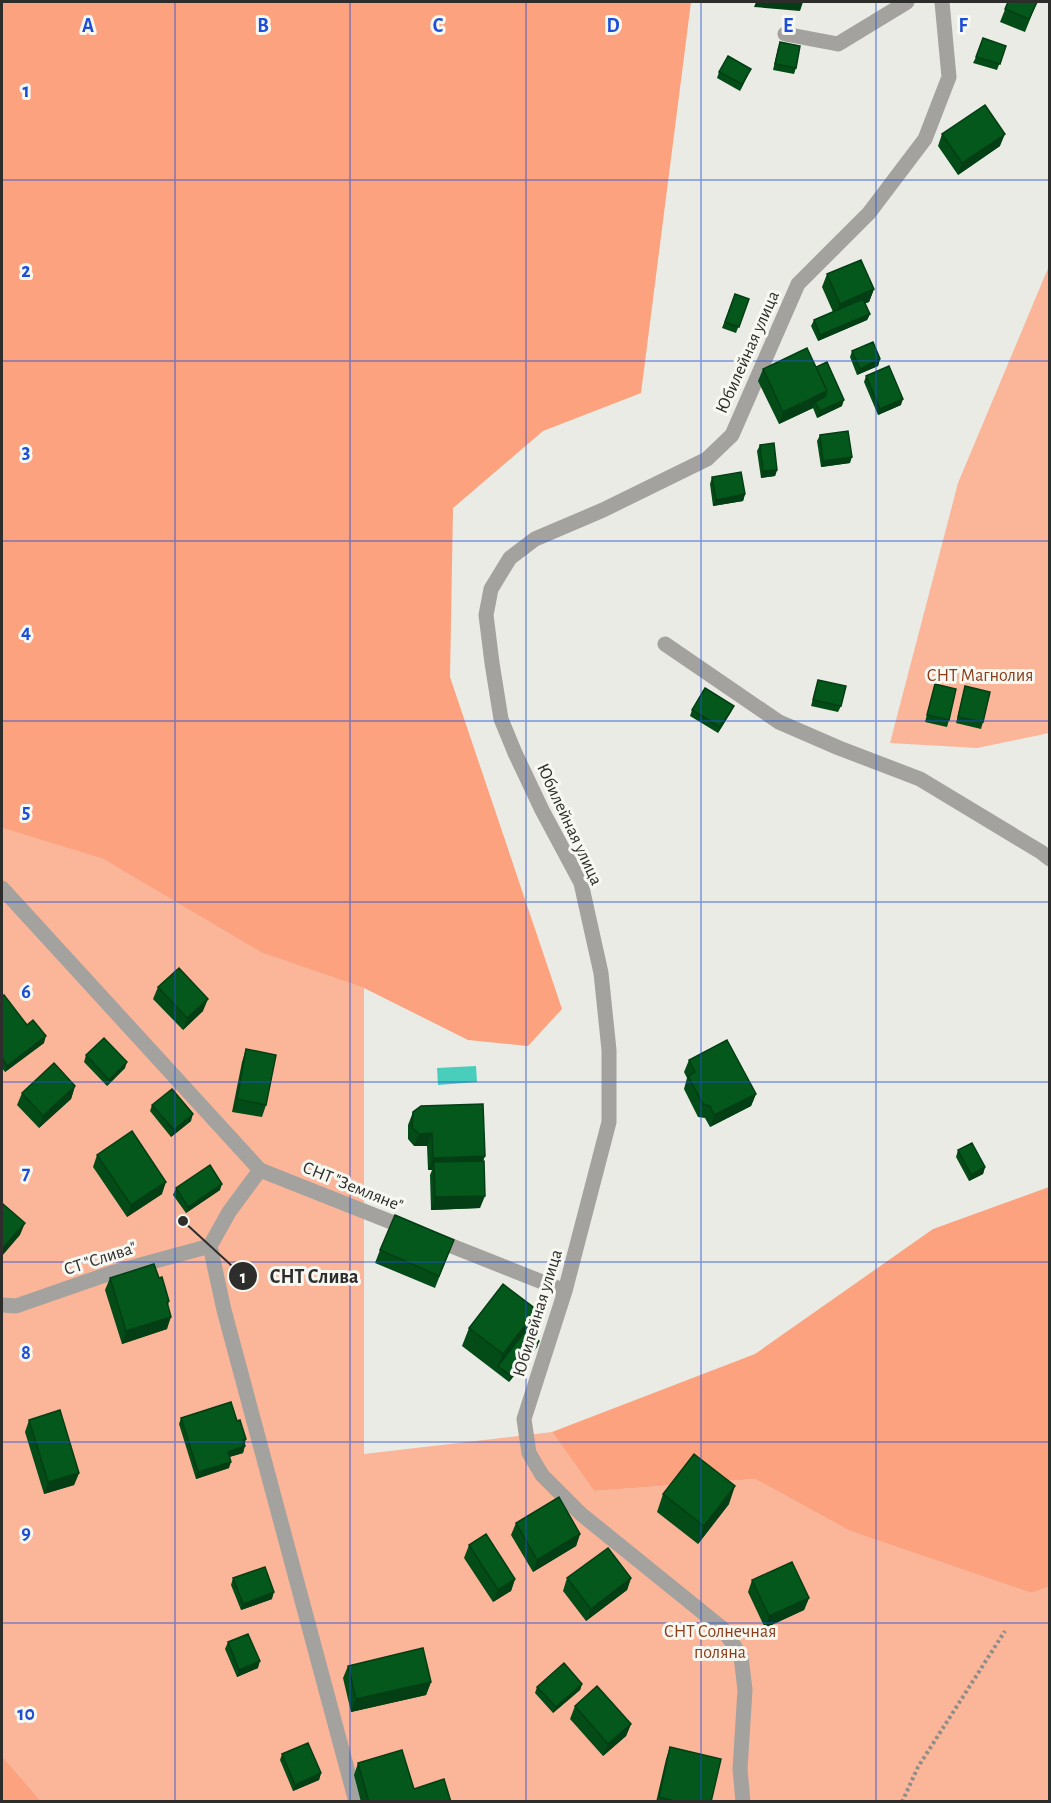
<svg xmlns="http://www.w3.org/2000/svg" width="1051" height="1803" font-family="'Alegreya Sans',sans-serif">
<style>
.green{fill:#fbb599}
.forest{fill:#fca27e}
.water{fill:#48ceba}
.lines{fill:none;stroke-linecap:round;stroke-linejoin:round}
.path{stroke:#8d8d89;stroke-width:4;stroke-dasharray:3 3;stroke-linecap:butt}
.street{stroke:#a3a29f;stroke-width:15}
.wall{fill:#034c18}
.shaded-wall{fill:#033e14}
.building{fill:#04581c;stroke:#033e14;stroke-width:1.5}
.grid{fill:none;stroke:#1d4ed8;stroke-width:1.5;stroke-opacity:0.55}
.labels{text-anchor:middle;stroke-width:6;stroke-linejoin:round;paint-order:stroke}
.street-label{font-size:18px;fill:#2d2d2b;stroke:#f7f8f2}
.park-label{font-size:18px;fill:#8c3c18;stroke:#f7f8f2}
.grid-label{font-size:20px;text-anchor:middle;font-weight:bold;fill:#1d4ed8;stroke:#f7f8f2;stroke-width:6;stroke-linejoin:round;paint-order:stroke}
.leader{fill:none;stroke:#2d2d2b;stroke-width:2}
.callout-dot{fill:#2d2d2b;stroke:#f7f8f2;stroke-width:2}
.mark-label{font-size:18px;text-anchor:middle;font-weight:bold;fill:#fff}
.callout-label{font-size:20px;text-anchor:middle;font-weight:bold;fill:#2d2d2b;stroke:#f7f8f2;stroke-width:6;stroke-linejoin:round;paint-order:stroke}
</style>
<rect width="100%" height="100%" fill="#eaebe5"/>
<!-- green -->
<path class="green" d="M1049,266v467l-72,15 -87,-5 68,-260z
M2,828l101,31 159,94 102,35v466l188,-22 42,59 161,-12 95,52 181,62 18,-6v214h-1008l-39,-45z"/>
<!-- forest -->
<path class="forest" d="M2,2h689l-50,391 -98,38 -90,77 -3,169 112,332 -34,37 -60,-6 -104,-52 -102,-35 -159,-94 -101,-31z
M1049,1187v400l-18,6 -181,-62 -95,-52 -161,12 -42,-59 203,-78 178,-125z
M2,1756l39,45h-39z"/>
<!-- water -->
<path class="water" d="M476,1066l1,16 -39,3 -1,-17z"/>
<g class="lines">
<!-- path -->
<path class="path" d="M902,1802l16,-35 87,-136"/>
<!-- street -->
<path class="street" d="M785,34l53,10 69,-42
M665,644l114,78 60,26 81,31 121,73 9,7
M2,888l258,282 149,59
M260,1170l-31,42 -19,34 14,64 132,492
M434,1239l131,52
M2,1305l14,1 95,-33 99,-27
M743,1802l-3,-33 5,-79 -4,-34 -19,-28 -141,-114 -39,-39 -13,-22 -5,-34 41,-128 44,-169v-72l-8,-77 -20,-90 -39,-73 -27,-57 -14,-34 -9,-56 -6,-48 5,-26 19,-31 25,-19 68,-29 104,-51 25,-24 66,-151 71,-71 56,-74 24,-62 -7,-75"/>
</g>
<!-- wall -->
<path class="wall" d="M1008,2h29l-12,30 -25,-10z
M780,42l16,26 -2,6 -21,-4 5,-22z
M1006,46l-9,24 -24,-7 3,-6z
M719,72l29,3 -8,16 -23,-13z
M942,134l58,12 -42,29 -20,-29z
M827,274l47,15 -5,13 -4,1 5,11 -3,6 -49,21 -7,-15 3,-6 19,-8 -11,-25z
M735,294l14,5 -13,34 -14,-5z
M852,351l28,8 -2,7 -21,9 -7,-18z
M816,367l26,39 -25,12 -4,-10 -34,16 -21,-43 5,-12z
M866,376l35,29 -23,10 -14,-33z
M820,435l30,28 -29,4 -4,-26z
M760,445l17,25 -2,6 -14,2 -4,-27z
M712,477l33,17 -2,7 -30,5 -3,-22z
M818,680l23,26 -3,6 -27,-6z
M935,684l14,36 -2,7 -22,-5z
M965,686l18,36 -2,7 -25,-6z
M734,706l-3,6 -13,21 -28,-17 2,-6z
M158,987l45,24 -20,19 -30,-31z
M2,997l42,46 -39,29 -3,-4z
M246,1049l20,56 -4,12 -30,-5 10,-50z
M86,1055l39,13 -18,18 -23,-24z
M689,1060l67,34 -5,12 -41,21 -5,-9 -7,-1 -14,-28 3,-11 -3,-6z
M75,1086l-4,13 -32,29 -22,-23 5,-12z
M152,1105l39,16 -20,16 -21,-26z
M413,1112l72,44 -2,5 -3,47 -49,2 -1,-35 2,-5h-4l-1,-24h-13l-6,-7v-14z
M958,1150l27,17 -2,7 -14,7 -13,-24z
M97,1155l65,39 -35,23 -34,-50z
M176,1188l44,2 -34,23 -13,-18z
M454,1240l-19,48 -60,-25 5,-13z
M110,1278h49l10,23 -1,4 -1,24 -45,15 -17,-54z
M469,1328h62l-3,4 11,9 -2,6 -28,35 -47,-36z
M181,1418l56,3 9,18 -3,14 -14,4v11l-33,11 -17,-55z
M29,1420l50,53 -5,12 -30,9 -19,-62z
M663,1494l66,10 -31,40 -41,-32z
M516,1523l64,11 -4,12 -43,26 -22,-37z
M469,1545l46,34 -4,12 -18,11 -29,-44z
M233,1578l39,21 -31,11 -10,-25z
M567,1578h64l-4,12 -41,31 -23,-30z
M752,1580l57,18 -5,12 -39,18 -17,-36z
M228,1642l30,26 -21,9 -12,-28z
M348,1666l83,16 -5,13 -75,17 -8,-34z
M582,1684l-2,6 -27,23 -18,-20 2,-6z
M575,1706l56,18 -5,12 -23,20 -33,-37z
M670,1747l41,55h-55l10,-43z
M282,1754l39,19 -2,7 -26,11 -13,-31z
M358,1763l56,26 37,13h-90l-7,-27z"/>
<!-- shaded-wall -->
<path class="shaded-wall" d="M756,2h47l-3,9 -46,-4z
M751,69l-11,22 2,-7z
M1005,134l-5,12 -42,29 4,-12z
M874,289l-5,13 -34,14 5,-12z
M870,314l-3,6 -49,21 2,-6z
M880,359l-2,7 -21,9 3,-6z
M827,391l-4,12 -8,-1 -2,6 -34,16 4,-12z
M903,399l-2,6 -23,10 2,-6z
M844,400l-2,6 -25,12 3,-7z
M852,457l-2,6 -29,4 2,-6z
M777,470l-2,6 -14,2 2,-7z
M745,494l-2,7 -30,5 3,-6z
M734,706l-3,6 -13,21 2,-6z
M208,999l-5,12 -20,19 4,-12z
M46,1036l-2,7 -39,29 2,-6z
M127,1062l-2,6 -18,18 2,-6z
M75,1086l-4,13 -32,29 4,-12z
M756,1094l-5,12 -41,21 4,-12z
M193,1114l-2,7 -20,16 3,-7z
M432,1133l-5,13h-13l5,-12z
M485,1156l-5,12 -46,-6 -2,8h-4l5,-12z
M985,1167l-2,7 -14,7 2,-6z
M166,1182l-4,12 -35,23 4,-12z
M222,1184l-2,6 -34,23 2,-6z
M485,1196l-5,12 -49,2 4,-13z
M25,1223l-5,12 -18,21v-7z
M537,1310l-6,18 -31,39 -2,-1 5,-12z
M171,1317l-4,12 -45,15 4,-13z
M539,1341l-2,6 -28,35 2,-6z
M245,1446l-2,7 -17,5 2,-6z
M231,1462l-2,6 -33,11 2,-7z
M79,1473l-5,12 -30,9 4,-12z
M735,1486l-6,18 -31,40 6,-18z
M580,1534l-4,12 -43,26 4,-12z
M631,1578l-4,12 -41,31 5,-12z
M515,1579l-4,12 -18,11 5,-12z
M274,1592l-2,7 -31,11 2,-6z
M809,1598l-5,12 -39,18 4,-12z
M260,1661l-2,7 -21,9 2,-7z
M431,1682l-5,13 -75,17 5,-13z
M582,1684l-2,6 -27,23 3,-6z
M631,1724l-5,12 -23,20 5,-12z
M321,1773l-2,7 -26,11 2,-6z"/>
<!-- building -->
<path class="building" d="M1008,2h29l-8,17 -24,-10z
M983,38l23,8 -6,18 -24,-7z
M780,42l20,4 -4,22 -21,-4z
M728,56l23,13 -9,15 -23,-12z
M985,105l20,29 -43,29 -20,-29z
M861,260l13,29 -34,15 -13,-30z
M735,294l14,5 -10,28 -14,-5z
M863,299l7,15 -50,21 -6,-15z
M873,342l7,17 -20,10 -8,-18z
M807,348l20,43 -44,21 -20,-43z
M827,362l17,38 -24,11 -5,-9 10,-5 2,-6 -11,-24z
M889,366l14,33 -23,10 -14,-33z
M848,431l4,26 -29,4 -3,-26z
M774,443l3,27 -14,1 -3,-26z
M741,472l4,22 -29,6 -4,-23z
M818,680l28,6 -5,20 -28,-6z
M935,684l21,5 -7,31 -22,-5z
M965,686l25,6 -7,30 -25,-5z
M705,688l29,18 -14,21 -28,-17z
M179,968l29,31 -21,19 -29,-31z
M4,995l23,30 6,-5 13,16 -39,30 -5,-8v-61z
M104,1038l23,24 -18,18 -23,-25z
M727,1040l29,54 -42,21 -4,-9 -7,-2 -15,-28 7,-4 -6,-12z
M246,1049l30,6 -10,50 -29,-6z
M54,1063l21,23 -32,30 -21,-23z
M172,1089l21,25 -19,16 -22,-25z
M483,1104l2,52 -52,2 -1,-25 -13,1 -7,-7 1,-15 8,-6z
M132,1131l34,51 -35,23 -34,-50z
M972,1143l13,24 -14,8 -13,-25z
M484,1161l1,35 -50,1 -1,-35z
M210,1165l12,19 -34,23 -12,-19z
M3,1204l22,19 -23,26v-43z
M395,1215l59,25 -15,36 -59,-26z
M154,1264l5,14 3,-1 7,24 -2,1 4,15 -45,14 -16,-53z
M503,1284l34,26 -34,44 -34,-26z
M526,1330l13,11 -28,35 -13,-10z
M231,1402l6,19 3,-1 6,19 -3,1 2,6 -17,6 3,10 -33,10 -17,-54z
M60,1410l19,63 -31,9 -19,-62z
M694,1454l41,32 -31,40 -41,-32z
M559,1497l21,37 -43,26 -21,-37z
M486,1534l29,45 -17,11 -29,-45z
M608,1548l23,30 -40,31 -24,-31z
M792,1562l17,36 -40,18 -17,-36z
M265,1567l9,25 -31,12 -10,-26z
M248,1634l12,27 -21,9 -11,-28z
M423,1648l8,34 -75,17 -8,-33z
M564,1663l18,21 -26,23 -19,-20z
M597,1686l34,38 -23,20 -33,-38z
M308,1743l13,30 -26,12 -13,-31z
M670,1747l51,12 -10,43h-34l-18,-5z
M402,1750l12,39 30,-10 7,23h-82l-11,-39z"/>
<!-- grid -->
<path class="grid" d="M175,2v1800M350,2v1800M526,2v1800M701,2v1800M876,2v1800M2,180h1048M2,361h1048M2,541h1048M2,721h1048M2,902h1048M2,1082h1048M2,1262h1048M2,1442h1048M2,1623h1048"/>
<g class="labels">
<!-- street labels -->
<g class="street-label">
<text transform="translate(747 352) rotate(-66)" y="6">Юбилейная улица</text>
<text transform="translate(570 824) rotate(65)" y="6">Юбилейная улица</text>
<text transform="translate(353 1186) rotate(22)" y="6">СНТ "Земляне"</text>
<text transform="translate(100 1258) rotate(-18)" y="6">СТ "Слива"</text>
<text transform="translate(537 1313) rotate(-73)" y="6">Юбилейная улица</text>
</g>
<!-- park labels -->
<g class="park-label">
<text x="980" y="681">СНТ Магнолия</text>
<text x="720" y="1637">СНТ Солнечная<tspan x="720" dy="21">поляна</tspan></text>
</g>
</g>
<g class="grid-label">
<text x="88" y="32">A</text>
<text x="263" y="32">B</text>
<text x="438" y="32">C</text>
<text x="613" y="32">D</text>
<text x="788" y="32">E</text>
<text x="963" y="32">F</text>
<text x="26" y="97">1</text>
<text x="26" y="277">2</text>
<text x="26" y="458">3</text>
<text x="26" y="638">4</text>
<text x="26" y="818">5</text>
<text x="26" y="998">6</text>
<text x="26" y="1179">7</text>
<text x="26" y="1359">8</text>
<text x="26" y="1539">9</text>
<text x="26" y="1720">10</text>
</g>
<!-- callouts -->
<path class="leader" d="M183 1221L243 1276"/>
<g class="callout-dot">
<circle cx="183" cy="1221" r="6"/>
<circle cx="243" cy="1276" r="15"/>
</g>
<g class="mark-label">
<text x="243" y="1283">1</text>
</g>
<g class="callout-label">
<text x="314" y="1283">СНТ Слива</text>
</g>
<!-- border -->
<rect width="1051" height="1803" fill="none" stroke="#2d2d2b" stroke-width="6"/>
</svg>
